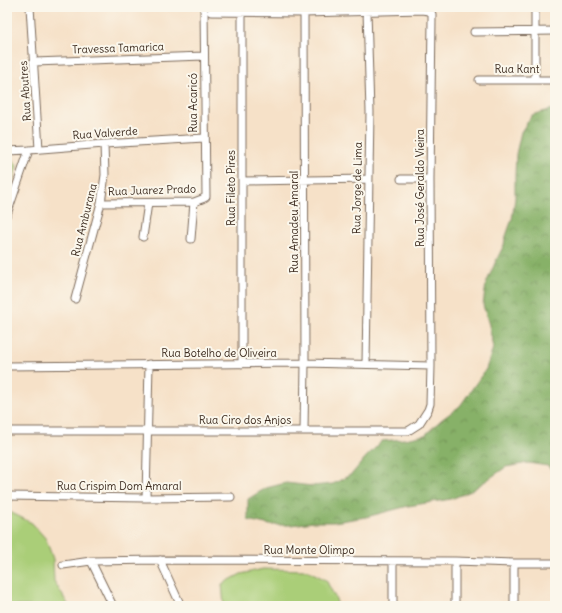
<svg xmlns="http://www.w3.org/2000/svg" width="562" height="613" font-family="Delius,sans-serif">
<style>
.green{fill:#aace78;stroke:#727c4b}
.forest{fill:url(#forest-crowns);stroke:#616e43}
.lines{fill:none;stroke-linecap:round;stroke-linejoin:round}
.minor-casing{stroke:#7c6a5a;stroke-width:9}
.minor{stroke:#fff;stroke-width:7}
.labels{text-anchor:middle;stroke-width:4;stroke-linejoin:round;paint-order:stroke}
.street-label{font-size:11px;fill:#3b2a1e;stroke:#fbf7ec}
</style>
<defs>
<pattern id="forest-crowns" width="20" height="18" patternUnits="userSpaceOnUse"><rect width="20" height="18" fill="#87b168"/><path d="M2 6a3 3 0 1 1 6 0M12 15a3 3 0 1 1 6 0" fill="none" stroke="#709055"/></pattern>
</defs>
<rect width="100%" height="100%" fill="#fbf7ec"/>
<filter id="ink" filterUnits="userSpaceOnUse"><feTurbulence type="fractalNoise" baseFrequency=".025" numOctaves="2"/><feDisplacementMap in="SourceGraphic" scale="8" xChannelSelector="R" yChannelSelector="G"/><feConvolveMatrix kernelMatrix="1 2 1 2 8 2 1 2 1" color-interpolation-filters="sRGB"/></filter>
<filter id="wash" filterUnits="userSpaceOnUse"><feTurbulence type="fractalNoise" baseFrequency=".012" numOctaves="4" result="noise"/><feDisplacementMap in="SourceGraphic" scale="16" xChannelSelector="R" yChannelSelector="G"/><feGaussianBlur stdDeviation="0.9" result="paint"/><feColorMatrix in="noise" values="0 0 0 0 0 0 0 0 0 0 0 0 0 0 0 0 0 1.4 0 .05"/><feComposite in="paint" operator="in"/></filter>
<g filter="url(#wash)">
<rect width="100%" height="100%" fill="#f6e1c8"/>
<!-- green -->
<path class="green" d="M7,159l7,2 3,5 -10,36z
M7,336l4,1 -1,18 -3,2z
M7,512l5,1 20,10 14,16 7,20 1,22 15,25h-62z
M263,569l44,1 19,10 10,19 2,7h-114l-2,-22 19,-10z"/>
<!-- forest -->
<path class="forest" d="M553,109h2v366l-7,-9 -20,-3 -22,4 -35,24 -20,8 -43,7 -42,11 -32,5h-21l-22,3h-21l-22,-5v-21l18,-11 20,-5 26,3 21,-2 19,-10 14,-17 16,-16 22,-2 21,-4 16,-15 19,-14 26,-37 7,-21 -4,-23 -6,-20 3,-21 9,-21 9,-18 1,-6 7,-20 3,-21v-22l1,-22 5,-22 11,-17z"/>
</g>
<g filter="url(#ink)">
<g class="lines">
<!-- minor casing -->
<g class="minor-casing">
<path id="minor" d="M30,7l9,142
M474,32l81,-1
M34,62l170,-6
M535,79v-72
M479,80h76
M7,151l22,-1 75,-6 100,-6
M401,179h29
M242,181l126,-2
M101,203l93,-1 8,-3 4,-2 -2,-190
M7,214l22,-64
M143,237l5,-34
M191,239l3,-37
M75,299l26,-96 4,-28 -1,-31
M242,364v-352
M366,364l4,-252 -3,-101
M7,366l298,-3 126,3
M7,431h401l11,-7 9,-14 2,-6 1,-38 -1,-187 2,-160v-5l-3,-3 -8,-1 -117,3 -93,-1
M304,431l1,-68 -1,-350
M7,496l139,2 85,-1
M146,498l3,-134
M160,560l21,46
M91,561l22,45
M393,561v45
M514,563v43
M63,565l28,-4 69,-1 295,1 59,2h41
M455,606v-45"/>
</g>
<!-- minor -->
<use href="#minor" class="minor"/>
</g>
</g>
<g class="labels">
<!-- street labels -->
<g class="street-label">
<text transform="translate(118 48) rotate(-2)" y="4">Travessa Tamarica</text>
<text x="517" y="73">Rua Kant</text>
<text transform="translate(25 91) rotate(-94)" y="4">Rua Abutres</text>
<text transform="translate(193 103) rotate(-90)" y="4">Rua Acaricó</text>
<text transform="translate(105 133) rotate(-4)" y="4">Rua Valverde</text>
<text transform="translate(231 188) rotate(-90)" y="4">Rua Fileto Pires</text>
<text transform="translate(357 188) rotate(-89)" y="4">Rua Jorge de Lima</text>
<text transform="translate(420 188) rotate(-90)" y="4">Rua José Geraldo Vieira</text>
<text transform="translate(152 190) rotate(-2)" y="4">Rua Juarez Prado</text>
<text transform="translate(84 220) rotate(-76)" y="4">Rua Amburana</text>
<text transform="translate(294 222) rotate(-90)" y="4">Rua Amadeu Amaral</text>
<text x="219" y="357">Rua Botelho de Oliveira</text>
<text x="245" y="424">Rua Ciro dos Anjos</text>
<text x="119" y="490">Rua Crispim Dom Amaral</text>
<text x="309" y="554">Rua Monte Olimpo</text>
</g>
</g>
<!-- margin -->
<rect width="562" height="613" fill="none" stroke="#fbf7ec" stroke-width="24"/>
</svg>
